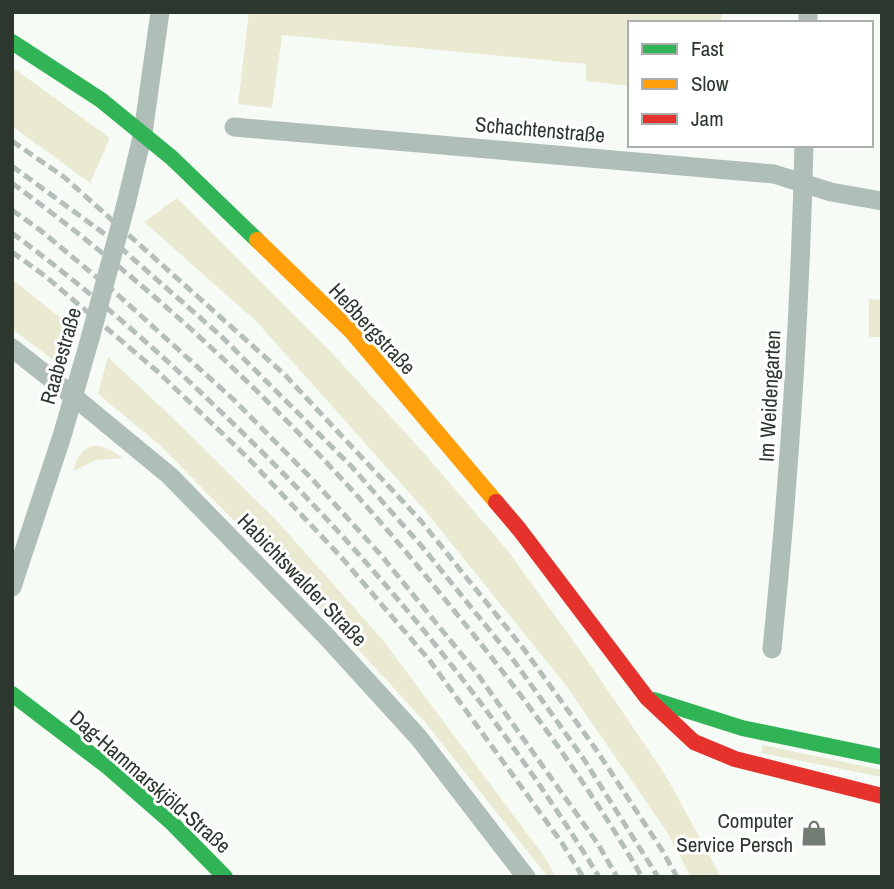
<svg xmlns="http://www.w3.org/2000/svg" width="894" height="889" font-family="'Archivo Narrow',sans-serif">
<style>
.green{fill:#eae9d2}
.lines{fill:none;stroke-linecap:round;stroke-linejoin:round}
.street{stroke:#b0beb8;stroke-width:19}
.fast{stroke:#30b455;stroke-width:16}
.slow{stroke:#ff9f0a;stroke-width:16}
.jam{stroke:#e5322d;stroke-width:16}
.rail{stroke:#b5bfba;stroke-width:5;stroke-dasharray:10 5;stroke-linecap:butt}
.street-bridge{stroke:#b0beb8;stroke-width:19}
.labels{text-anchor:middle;stroke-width:6;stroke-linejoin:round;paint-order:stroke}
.street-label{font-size:21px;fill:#2c382d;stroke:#fff}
.poi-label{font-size:21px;fill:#2c382d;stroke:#fff;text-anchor:end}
</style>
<rect width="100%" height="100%" fill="#f6fbf6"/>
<!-- green -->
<path class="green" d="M249,12h473l-1,11h-91v63l-44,-5v-17l-304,-29 -10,73 -34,-4z
M12,67l98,71 -20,45 -78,-57z
M177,198l154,154 92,100 85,99 84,116 74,109 55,101h-30l-24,-45 -102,-148 -143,-177 -166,-186 -112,-99z
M12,279l55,44 -7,42 -48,-36z
M869,299l13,1v37h-13z
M108,357l70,66 100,99 104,117 161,216 13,22h-8l-124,-156 -92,-100 -171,-175 -63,-52z
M92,446c13,-1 21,5 31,12l-27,2 -23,11c4,-12 6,-20 19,-25z
M763,745l119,25v7l-121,-24z"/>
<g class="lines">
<!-- street -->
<path class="street" d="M808,23v-11
M234,127l540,47 57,18 51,9
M126,204l17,-71 17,-121
M12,348l61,48 97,80 156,160 93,102 107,139
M12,587l50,-151 29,-101
M772,649c17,-167 28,-335 32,-504"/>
<!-- fast -->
<path class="fast" d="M12,42l89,58 71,58 85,82
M12,694l96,73 63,55 54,55
M654,700l88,28 140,29"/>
<!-- slow -->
<path class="slow" d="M257,240l95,92 144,170"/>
<!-- jam -->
<path class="jam" d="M496,502l23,27 128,169 47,44 41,17 147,37"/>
<!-- rail -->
<path class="rail" d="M12,141l52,36 220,197 137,147 102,127 72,100 67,102 15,27
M12,166l94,69 115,101 131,131 72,82 88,109 71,100 75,119
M12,183c117,86 229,186 327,293 41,44 79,90 117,137 68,83 132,171 186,264
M12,210l28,20 78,65 115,104 79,80 68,75 96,118 122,172 19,33
M12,233c73,54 141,113 206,176 146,139 276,296 381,468
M12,252l33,24 112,95 91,87 94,100 88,103 132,182 21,34"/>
<!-- street-bridge -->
<path class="street-bridge" d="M91,335l35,-131"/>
</g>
<!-- icons -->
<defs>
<g id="shop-bare" transform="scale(2.1)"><path d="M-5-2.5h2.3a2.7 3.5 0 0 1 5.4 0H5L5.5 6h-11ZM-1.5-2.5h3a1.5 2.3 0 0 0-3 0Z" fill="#737c73" stroke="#fff" stroke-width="2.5" paint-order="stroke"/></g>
</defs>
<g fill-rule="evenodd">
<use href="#shop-bare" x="814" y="833"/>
</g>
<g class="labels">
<!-- street labels -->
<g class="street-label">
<text transform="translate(540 130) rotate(5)" y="7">Schachtenstraße</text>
<text transform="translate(372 329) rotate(47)" y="7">Heßbergstraße</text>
<text transform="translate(61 356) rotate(-74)" y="7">Raabestraße</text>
<text transform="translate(770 396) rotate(-87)" y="7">Im Weidengarten</text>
<text transform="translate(302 580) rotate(46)" y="7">Habichtswalder Straße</text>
<text transform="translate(150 782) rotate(41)" y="7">Dag-Hammarskjöld-Straße</text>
</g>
<!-- poi labels -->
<g class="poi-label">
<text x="793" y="828">Computer<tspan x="793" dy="24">Service Persch</tspan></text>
</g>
</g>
<!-- border -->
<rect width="894" height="889" fill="none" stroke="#2c382d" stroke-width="28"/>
<!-- legend -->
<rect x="628" y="21" width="245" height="126" fill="#ffffff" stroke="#abafab" stroke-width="2"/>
<rect x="642" y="44" width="35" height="10" fill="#30b455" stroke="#abafab" stroke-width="2"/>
<text x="691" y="56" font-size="21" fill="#2c382d">Fast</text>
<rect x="642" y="79" width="35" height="10" fill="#ff9f0a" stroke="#abafab" stroke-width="2"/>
<text x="691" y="91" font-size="21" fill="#2c382d">Slow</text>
<rect x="642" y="114" width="35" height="10" fill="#e5322d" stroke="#abafab" stroke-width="2"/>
<text x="691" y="126" font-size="21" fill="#2c382d">Jam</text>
</svg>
